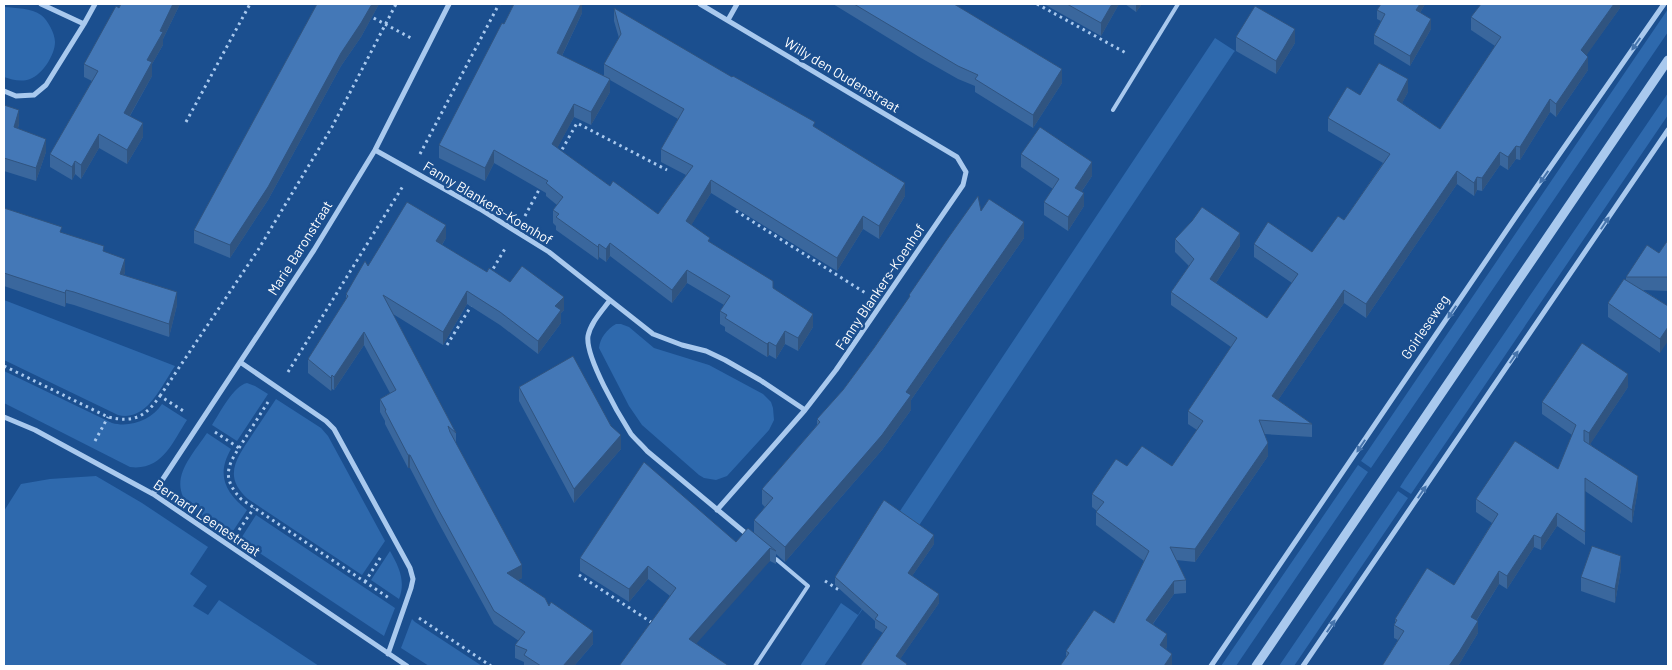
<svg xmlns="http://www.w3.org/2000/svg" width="1672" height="670" font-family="Barlow,sans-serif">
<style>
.green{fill:#2e69ad}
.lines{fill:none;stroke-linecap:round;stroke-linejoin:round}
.path{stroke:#a9c9ee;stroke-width:3;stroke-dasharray:2.5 4;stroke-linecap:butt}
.service{stroke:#a9c9ee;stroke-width:4}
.minor{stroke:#a9c9ee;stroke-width:5}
.tertiary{stroke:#a9c9ee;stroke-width:9}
.wall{fill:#3a679d;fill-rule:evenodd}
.shaded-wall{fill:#305480}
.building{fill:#4478b7;stroke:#305480}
.oneway{fill:#4674ac}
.labels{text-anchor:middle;stroke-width:5;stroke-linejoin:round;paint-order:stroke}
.street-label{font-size:14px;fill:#fff;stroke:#1b4f8f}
</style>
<rect width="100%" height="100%" fill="#1b4f8f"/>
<!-- green -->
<path class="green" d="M4,7c11,1 28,1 37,8 7,5 14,19 14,27 0,13 -13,33 -25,37 -8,3 -18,1 -26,-2z
M1668,9v23l-297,436 -10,-7z
M1215,38l20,13 -1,1 -318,478 -20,-13z
M1668,93v22l-257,379 -11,-7 5,-8z
M4,300l171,66c-14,20 -28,56 -57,49l-114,-55z
M616,324h5l8,3 25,21 55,17 54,29 8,8 2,6 1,12 -5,10 -42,46 -11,4 -12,-2 -5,-3 -57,-50 -13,-19 -30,-58c1,-10 8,-19 17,-24z
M4,371l108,52c18,5 40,-3 50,-19l25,16c-15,23 -25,51 -57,47l-126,-64z
M247,383l8,3 13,8 -31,47 -25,-16c8,-12 21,-39 35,-42z
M276,399l45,29 7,8 57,105 -23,34 -114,-76c-26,-23 -11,-41 4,-64 8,-12 16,-24 24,-36z
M207,433l24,16c-15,26 -6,43 16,61l-16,24 -39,-25c-27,-27 -1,-52 15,-76z
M1358,465l10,7 -132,194h-15z
M96,476l46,27 66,44 -18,27 17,12 -14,20 15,9 11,-15 100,66h-315v-155l17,-27 29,-5z
M1398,491l10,7 -114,168h-15z
M256,515l139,93 -11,28 -144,-96z
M900,550l2,1 -78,115h-24l41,-63 17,12z
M390,551c9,16 16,30 9,48l-28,-19z
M412,619l3,3 67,44h-53l-28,-18z"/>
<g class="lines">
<!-- path -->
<path class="path" d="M1037,4l89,49
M368,15l43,23
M186,122l64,-118
M420,154l79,-150
M559,155l18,-32 90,47
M736,211l131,83
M525,216l16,-30
M490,274l16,-27
M447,345l26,-42
M4,366l104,51c26,6 37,0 52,-21l25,16
M288,372l115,-186
M160,396l98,-146 74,-123 64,-123
M215,432l24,16c-14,21 -15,32 2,51l148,99
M95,441l13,-24
M239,448l29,-46
M239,530l15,-22
M579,575l75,49
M825,581l14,9
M365,582l17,-27
M419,618l72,48"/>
<!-- service -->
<path class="service" d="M1113,110l65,-106
M755,666l53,-80 -32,-27"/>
<!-- minor -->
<path class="minor" d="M41,4l43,20 11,-20
M700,4l257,153 9,15 -3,13 -127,185 -31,40 -88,100
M728,20l9,-16
M4,91l12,5 18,-1 12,-10 38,-61
M375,150l105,59 69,43 104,82 29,11 24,6 19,9 35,20 45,30
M610,300c-8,11 -19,22 -22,36 -3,21 31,79 43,98 5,6 11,11 16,17l102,85
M240,362l86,59 8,8 76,139 3,11 -2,9 -23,66
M4,417l31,13 118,64 254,172
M153,494l161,-244 61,-100 74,-146
M1211,666l306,-451 147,-211
M1303,666l365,-536"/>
<!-- tertiary -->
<path class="tertiary" d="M1256,666l412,-606"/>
</g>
<!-- wall -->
<path class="wall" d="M121,4h59l-17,35v6l-11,19v12l-22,40 13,21 -16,27 -28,-16 -18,31 -6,-5 -3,6 -22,-13v-13l42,-73 -8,-4v-13z
M317,4h62l-18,33 -20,29 -73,134 -38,58 -36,-15v-13z
M582,4v9l-20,43 42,20v-12l15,-26 -5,-17v-13l201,119 90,69 -26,43 -16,-10 -26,42 -126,-78 -20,32 19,17 63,46 40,39 -15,24 -13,-7 -9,15 -7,-4 -2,2 -42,-26v-4l-5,-3v-13l4,-6 -37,-22 -15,20 -62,-47 -4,6 -7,-5 -1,3 -42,-30v-4l-3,-3v-13l4,-5 -11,-9v-3l-52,-30 -9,18 -46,-23v-13l65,-121zM610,80l68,39 -17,30v13l25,13 -28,39 -48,-28 -53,-38 17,-31 17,8 19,-33z
M833,4h121l108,79 -29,45 -58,-36v-6l-17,-7 -37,-21z
M1044,4h75l-18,32z
M1125,4h17l-6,8z
M1381,4h44l-5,9 11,16 -21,37 -36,-22v-9l7,-14 -4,-2v-9z
M1620,4v4l-34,47 2,15 -32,47 -6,-5 -30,48 -4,-1 -8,11 -8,-5 -18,26 -5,-1 -3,6 -17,-12 -91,134 -22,-15 -66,97 34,24v13l-48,-3 4,22 -73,106 -19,-2 10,20v13l-12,1 -21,30 14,23 -1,2 6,17 -106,-9v-6l48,-28 30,-62 -48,-36v-13l1,-1 -5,-4v-13l35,-28h45l25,-36 -9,-6v-13l43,-64 -60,-42v-13l18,-26 -14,-14v-13l65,7 -24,37 51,35 25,-35 -38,-26v-13l58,8 32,-32 39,-57 -55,-32v-13l32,-23 48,-3 -6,11 38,26 55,-83 -24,-16v-13z
M1236,37l59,6 -19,31 -40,-23z
M4,105l15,19 -1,4 28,24 -10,29 -32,-10z
M1021,154l71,22 -10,15 2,15 -16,25 -24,-16v-13l9,-13 -32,-22z
M4,208l100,44 21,20 -1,3 53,30 -8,32 -95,-32 -8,-2 -1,4 -61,-21z
M981,211l43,27 -113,162v10l-29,40 -97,112 -9,-8v10l-6,-3 -151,105 51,-70 -22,-17 -19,23 -49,-31v-13l156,-16 18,-9v-13l11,-13 -3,-3v-15l55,-64v-6l26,-29 31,-42 35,-50v-3z
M446,238l-4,7 45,27 23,10 54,28 -3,3v10l-23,31 -38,-29 -33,-21 -24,41 -50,-31 63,119v11l66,134 -4,2 75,64 -19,22h-50v-4l-9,-4v-13l4,-4 -25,-17 -57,-104 -27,-52h-2l-23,-44v-3l-5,-9v-13l10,-6 -26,-48 -30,45 -2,-1 -1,2 -23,-18v-14l38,-60v-5l22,-28z
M1668,240v51l-25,-1 25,16 -8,47 -52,-36v-14l18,-23v-3l33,-24z
M519,387l102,62 -47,54 -55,-102z
M1628,387l-38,57 48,45 -6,34 -47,-32v54l-28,-19 -16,24 -7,-3 -27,42 -8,-5 -22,36 1,13 -20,33h-76l16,-26 -4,-2v-13l1,-2v-4l59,-34 38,-62 -16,-11v-13l82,-30 14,-34 -30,-21v-12z
M934,544l-22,32 27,27 -39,56 7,7h-47l23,-33 -8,-5v-7l-40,-36v-8z
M1621,569l-6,34 -34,-12v-14z"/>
<!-- shaded-wall -->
<path class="shaded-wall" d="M173,4h7l-17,35v6l-11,19v12l-28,50v-13l36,-82z
M372,4h7l-18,33 -20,29 -73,134 -38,58v-13l111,-192z
M581,4h1v9l-25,53v-13z
M1112,4h7l-18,32v-13z
M1136,4h6l-6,8z
M1420,4h5l-9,16v-10z
M1614,4h6v4l-39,55v-13z
M1431,19v10l-21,37v-10z
M1295,29v14l-19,31v-13z
M1588,57v13l-32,47v-13z
M1062,69v14l-29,45v-13z
M610,79v13l-19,33v-13z
M1408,79v13l-11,21v-13z
M1550,99v13l-30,48v-13z
M574,104v13l-22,41v-14z
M19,110v14l-5,16v-13z
M143,123v14l-16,27v-14z
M99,134v14l-18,31v-14z
M46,139v13l-10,29v-13z
M1516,146v13l-8,11v-13z
M494,150v13l-9,18v-13z
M1500,152v13l-18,26v-13z
M75,161v13l-3,6v-13z
M1092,162v14l-17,25v-13z
M1457,171v13l-91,134v-14z
M1477,177v13l-3,6v-13z
M711,180v13l-25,41v-13z
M905,183v13l-26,43v-13z
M1084,193v13l-16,25v-14z
M863,216v13l-26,42v-13z
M1024,222v16l-113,162v10l-29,40 -97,112v-15l121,-155z
M446,225v13l-10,16v-13z
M1240,233v13l-30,46v-13z
M610,243v13l-4,6v-13z
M599,244v13l-1,3v-13z
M125,259v13l-5,15v-13z
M687,270v13l-15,20v-13z
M66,290v13l-1,4v-14z
M1344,290v13l-72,106v-13z
M467,291v13l-24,41v-13z
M177,292v13l-8,32v-13z
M564,297v13l-3,3v10l-23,31v-13l17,-35z
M813,314v13l-15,24v-13z
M1668,327v14l-8,12v-14z
M785,331v13l-9,15v-13z
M364,332v13l-30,45v-13z
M769,342v13l-2,2v-13z
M1628,374v13l-39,59v-13z
M332,375v14l-1,2v-13z
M621,435v14l-47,54v-14z
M1268,443v13l-73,106v-13z
M408,455h2v13h-2z
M1638,476v13l-6,34v-13z
M1557,513v13l-16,24v-12z
M934,535v9l-26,38v-9z
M1534,535v12l-27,42v-13z
M770,548v13l-81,91v-13z
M1621,556v13l-6,34v-14z
M522,565v13l-15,8v-13z
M648,566v13l-19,23v-13z
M1499,571v13l-28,45v-12z
M1174,581v13l-28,39v-13z
M939,594v9l-43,62v-9z
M1478,621v12l-20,33h-9z
M593,631v13l-19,22h-11z
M1167,634v13l-7,11v-13z
M1172,654v12h-8z"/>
<!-- building -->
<path class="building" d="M121,4h52l-13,27 3,1 -16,28 5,2 -28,51 19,10 -16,27 -28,-16 -18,31 -6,-4 -3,6 -22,-13 48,-83 -14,-7 32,-58 3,2z
M317,4h55l-11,19 -20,30 -73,134 -38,58 -36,-15z
M514,4h67l-24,49 53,26 -19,33 -17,-8 -22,40 58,42 3,-5 45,33 35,-48 -32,-17 23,-40 -80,-45 17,-30 -7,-26 118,69 1,-1 82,46 -2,4 92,57 -26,43 -16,-10 -26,42 -126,-78 -25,41 24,17 -2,3 65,40v7l40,26 -15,24 -13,-7 -9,15 -7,-4 -2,2 -42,-26 2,-3 -7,-4 10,-15 -43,-26 -15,20 -62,-47 -4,6 -7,-5 -1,3 -42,-30 3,-3 -6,-4 10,-13 -17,-14 2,-2 -54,-31 -9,18 -46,-23 63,-122 2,1z
M854,4h100l108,65 -29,46 -58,-36 3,-4 -20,-9 -37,-22z
M1067,4h45l-11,19z
M1381,4h39l-4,6 15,9 -21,37 -36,-21 11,-21 -8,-4z
M1481,4h133l-33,46 7,7 -32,47 -6,-5 -30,48 -4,-1 -8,11 -8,-5 -18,26 -5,-1 -3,6 -17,-12 -91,133 -22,-14 -72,106 40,28 -53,-4 9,23 -73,106 -25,-2 16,33 -12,1 -28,39 21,14 -7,11 12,9 -8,12h-104l9,-13 -3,-2 28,-41 20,13 35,-72 -53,-39 8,-10 -12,-8 24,-35 11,7 15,-20 30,20 31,-45 -15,-10 49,-73 -66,-46 23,-33 -19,-20 17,-18 10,-14 38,26 -30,46 57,39 31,-44 -44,-30 14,-22 44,30 26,-36 6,4 46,-66 -62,-36 19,-31 13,8 19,-32 29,16 -11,21 43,29 61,-92 -30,-20z
M1255,6l40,23 -19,32 -40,-24z
M4,105l15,5 -5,17 32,12 -10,29 -32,-10z
M1040,127l52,35 -17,26 9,5 -16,24 -24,-15 15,-23 -38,-25z
M978,196l3,15 8,-12 35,23 -118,170 5,3 -29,40 -97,112 -31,-27 19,-22 -11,-9 58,-67 -3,-3 26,-29 31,-42 36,-52 -1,-1 37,-54z
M407,202l39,23 -10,16 51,31 2,-4 21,14 12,-16 42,31 -9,9 6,4 -23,31 -38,-29 -33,-21 -24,41 -60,-37 73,138 -8,-7 2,6 72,133 -15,8 38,25 4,8 2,-4 42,29 -30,35h-22l-17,-11 3,-5 -12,-5 10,-13 -31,-21 -57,-104 -27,-52h-2l-23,-44 1,-1 -6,-11 16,-9 -32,-58 -30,45 -2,-2 -1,3 -23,-19 40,-63 -2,-2 19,-33 3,5z
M4,208l58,19 -2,5 44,14 -1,5 22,8 -5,15 57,18 -8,32 -95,-32 -8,-2 -1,3 -61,-20z
M1668,240v37h-42l21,-32 12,8z
M1624,279l44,27v21l-8,12 -52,-36z
M1582,343l46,31 -39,59 -5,-3v11l54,35 -6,34 -47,-32v54l-28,-19 -16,25 -7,-3 -27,41 -8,-5 -28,46 7,4 -19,31 -10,14h-67l22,-35 -10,-6 3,-5 -2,-1 32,-51 27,17 44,-71 -22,-15 39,-58 43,28 18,-44 -34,-23z
M573,356l38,70 10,9 -47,54 -55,-102z
M644,462l92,80 12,-14 28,23 -6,-3 -81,91 40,27h-110l57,-78 -28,-22 -19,23 -49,-31z
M884,500l50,35 -26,38 31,21 -43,62 11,8 -1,2h-46l27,-39 -12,-8 3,-4 -43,-38z
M1592,546l29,10 -6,33 -34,-12z"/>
<!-- one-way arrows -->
<defs><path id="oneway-solid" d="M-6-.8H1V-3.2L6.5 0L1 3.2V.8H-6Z" transform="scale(1.25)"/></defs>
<g class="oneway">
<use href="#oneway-solid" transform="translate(1636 44) rotate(125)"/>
<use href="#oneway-solid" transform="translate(1544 177) rotate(125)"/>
<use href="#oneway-solid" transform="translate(1605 223) rotate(-56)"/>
<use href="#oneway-solid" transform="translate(1452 312) rotate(124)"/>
<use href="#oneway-solid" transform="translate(1514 357) rotate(-56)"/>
<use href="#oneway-solid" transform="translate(1361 446) rotate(124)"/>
<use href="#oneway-solid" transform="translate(1422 492) rotate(-56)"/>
<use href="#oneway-solid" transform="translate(1331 626) rotate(-56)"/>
</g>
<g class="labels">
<!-- street labels -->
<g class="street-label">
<text transform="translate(842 75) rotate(31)" y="5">Willy den Oudenstraat</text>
<text transform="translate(488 203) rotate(31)" y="5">Fanny Blankers-Koenhof</text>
<text transform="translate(300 248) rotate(-58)" y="5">Marie Baronstraat</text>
<text transform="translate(880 287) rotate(-56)" y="5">Fanny Blankers-Koenhof</text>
<text transform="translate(1425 327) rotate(-56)" y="5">Goirleseweg</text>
<text transform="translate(207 518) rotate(34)" y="5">Bernard Leenestraat</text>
</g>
</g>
<!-- border -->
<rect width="1672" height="670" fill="none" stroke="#ffffff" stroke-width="10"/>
</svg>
